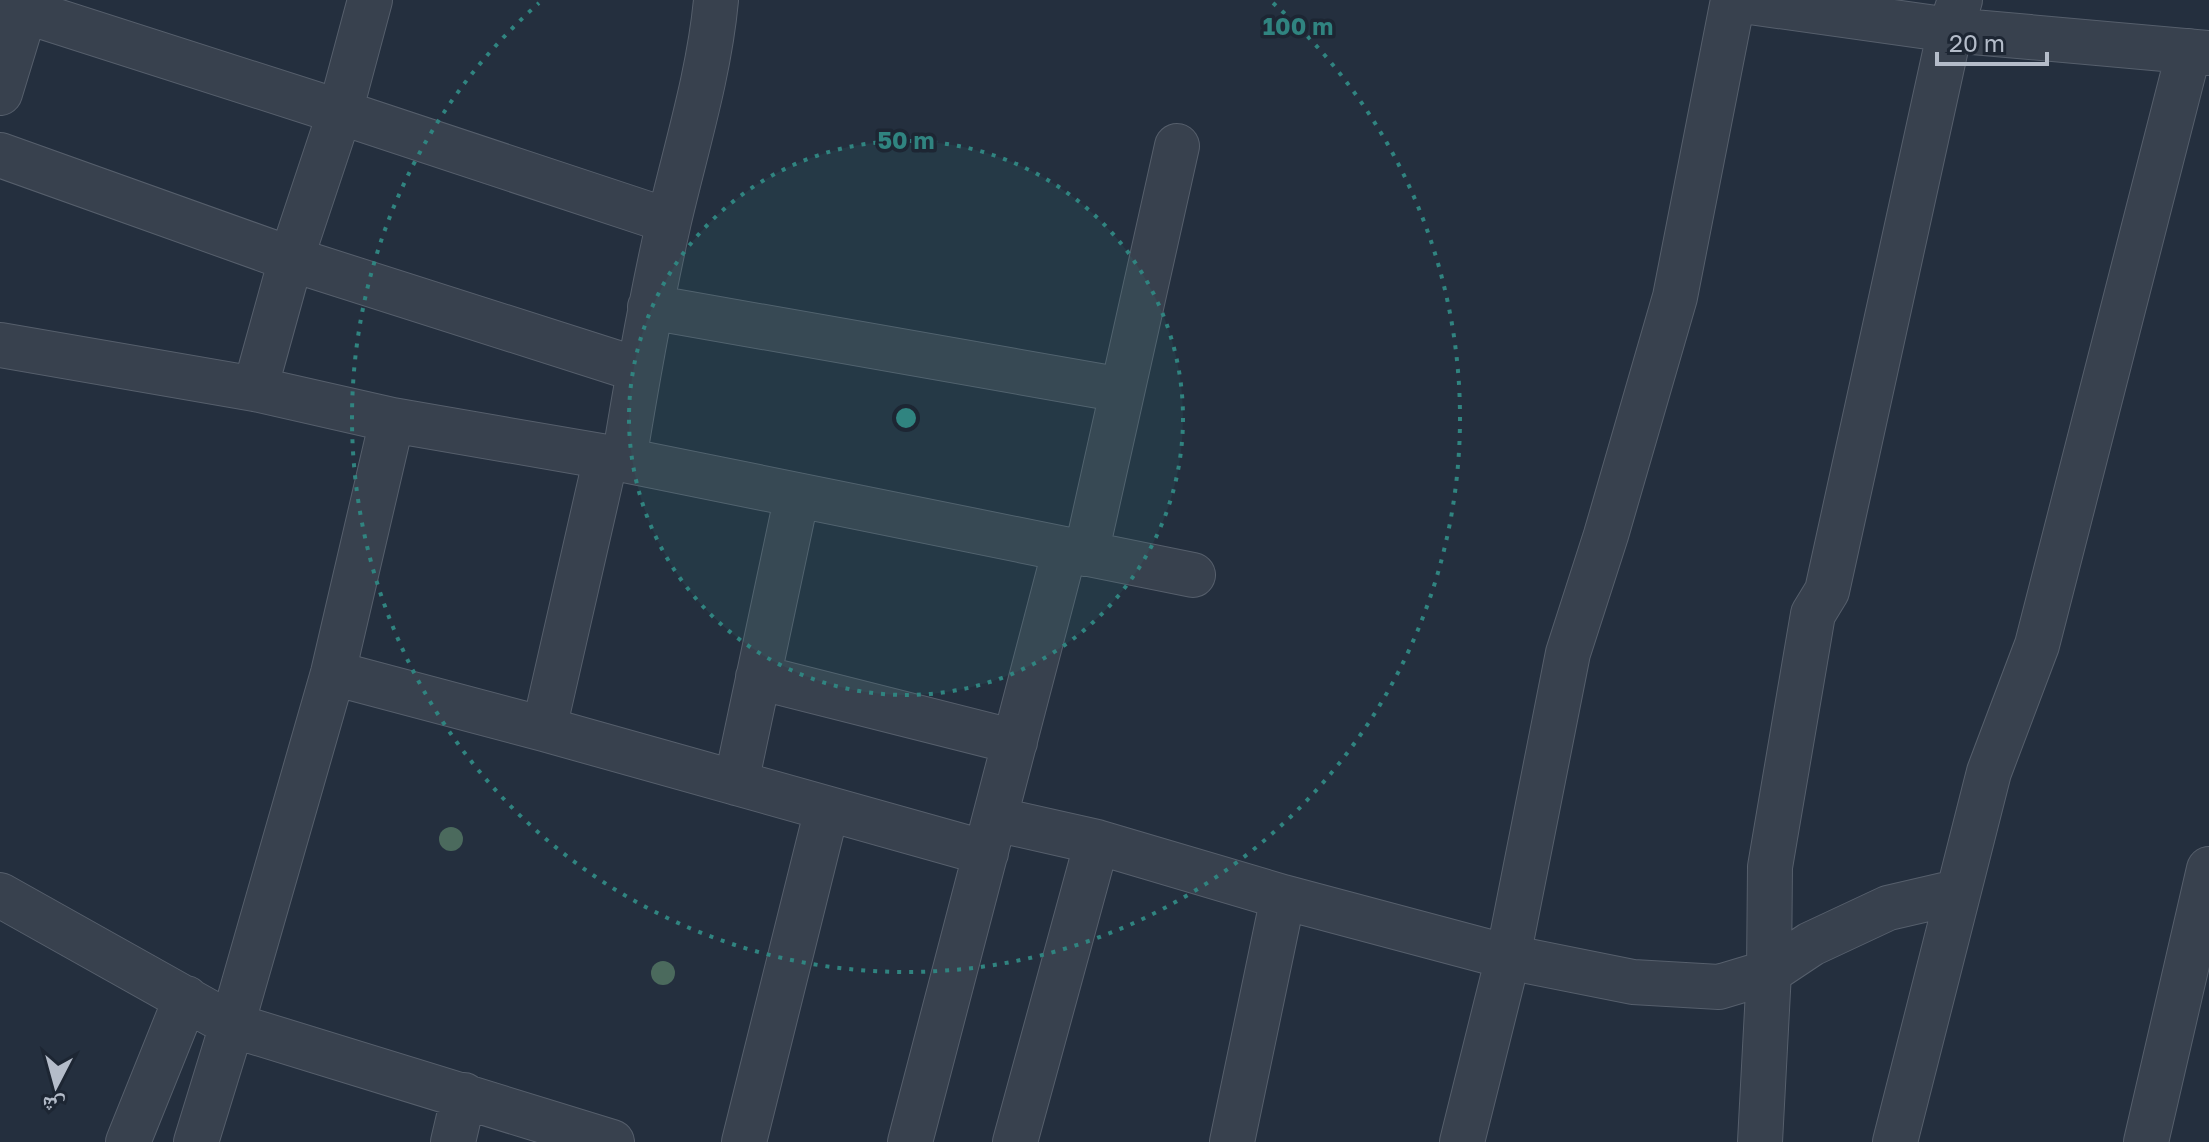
<svg xmlns="http://www.w3.org/2000/svg" width="2209" height="1142" font-family="'Golos Text','Noto Naskh Arabic',sans-serif">
<style>
.lines{fill:none;stroke-linecap:round;stroke-linejoin:round}
.minor-casing{stroke:#565f6c;stroke-width:46}
.minor{stroke:#38414e;stroke-width:44}
.tree{fill:#4b6a5d}
.ring{fill:none;stroke:#308480;stroke-width:4;stroke-dasharray:4 8}
.centre{fill:#308480;stroke:#1d2633;stroke-width:4}
.ring-label{font-size:24px;text-anchor:middle;font-weight:bold;fill:#308480;stroke:#1d2633;stroke-width:7;stroke-linejoin:round;paint-order:stroke}
</style>
<rect width="100%" height="100%" fill="#242f3e"/>
<g class="lines">
<!-- minor casing -->
<g class="minor-casing">
<path id="minor" d="M5,0l20,11 315,101 329,109
M1736,0l214,30 259,23
M0,93l25,-82 2,-11
M0,155l291,104 348,111
M650,307l472,83
M0,345l255,44 137,31 232,40 569,115
M255,389l36,-130 49,-147 30,-112
M624,460c13,-80 27,-160 45,-239 17,-73 40,-146 47,-221
M1086,554l91,-408
M333,673l211,56 442,124
M758,677l257,65
M544,729l62,-272
M736,783l61,-288
M995,819l102,23 186,55 225,60 125,25 86,5 50,-15 42,-28 77,-36 69,-16
M0,895l232,130 380,117
M128,1142l58,-144
M196,1142l36,-117 101,-352 59,-253
M453,1142l11,-47
M744,1142l83,-333
M910,1142l155,-593
M1015,1142l82,-300
M1232,1142l51,-245
M1462,1142l46,-185 60,-304 38,-118 69,-238 58,-297
M1760,1142l9,-170 1,-105 43,-253 14,-23 123,-561 10,-30
M1895,1142l94,-370 48,-127 152,-594
M2146,1142l63,-273"/>
</g>
<!-- minor -->
<use href="#minor" class="minor"/>
</g>
<!-- trees -->
<g class="tree">
<circle cx="451" cy="839" r="12"/>
<circle cx="663" cy="973" r="12"/>
</g>
<!-- distance rings -->
<circle cx="906" cy="418" r="277" fill="#308480" fill-opacity=".12"/>
<g class="ring">
<circle cx="906" cy="418" r="277"/>
<path d="M1273 3A554 554 0 1 1 539 3"/>
</g>
<circle cx="906" cy="418" r="12" class="centre"/>
<g class="ring-label">
<text x="1298" y="35">100 m</text>
<text x="906" y="149">50 m</text>
</g>
<!-- north arrow -->
<g transform="translate(56 1086) rotate(186)" stroke="#1d2633" stroke-width="6" paint-order="stroke">
<path d="M0-6L14 30L0 20L-14 30Z" fill="#b4bcc9"/>
<text y="-12" font-size="22" font-weight="bold" text-anchor="middle" fill="#b4bcc9">ش</text>
</g>
<!-- scale -->
<path d="M1937 52v12h110v-12" fill="none" stroke="#b4bcc9" stroke-width="4"/>
<text x="1949" y="52" font-size="24" fill="#b4bcc9" stroke="#1d2633" stroke-width="6" paint-order="stroke">20 m</text>
</svg>
